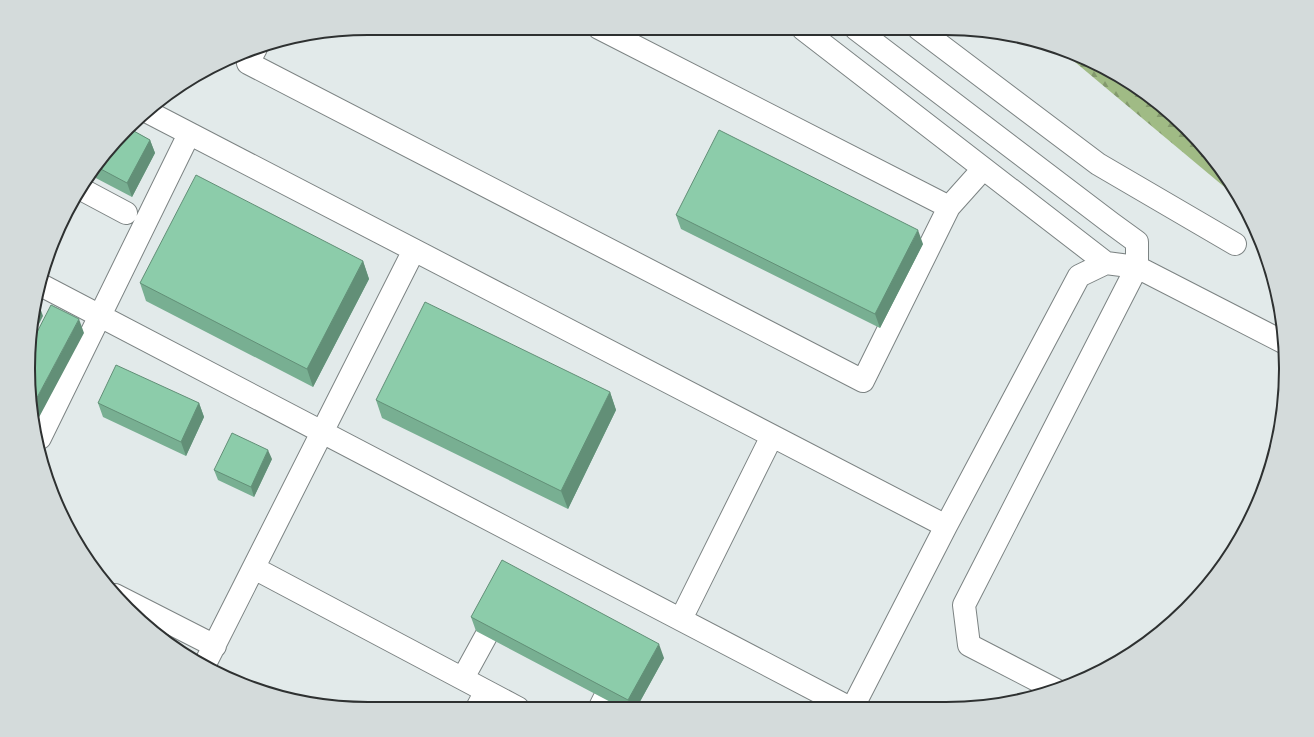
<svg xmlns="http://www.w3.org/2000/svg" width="1314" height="737" font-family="Cabin,sans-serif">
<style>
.forest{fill:url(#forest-firs)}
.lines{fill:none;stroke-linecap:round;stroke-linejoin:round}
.minor-casing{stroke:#7c8383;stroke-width:24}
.minor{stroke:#fff;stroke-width:22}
.wall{fill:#78af92}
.shaded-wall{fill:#628f77}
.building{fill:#8cccaa;stroke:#628f77}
.rim{fill:none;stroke:#2e3131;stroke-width:2}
</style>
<defs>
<pattern id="forest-firs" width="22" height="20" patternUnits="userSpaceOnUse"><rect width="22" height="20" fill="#a0bb85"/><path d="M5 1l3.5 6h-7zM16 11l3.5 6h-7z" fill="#83996d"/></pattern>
</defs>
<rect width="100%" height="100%" fill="#e2eaea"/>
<!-- forest -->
<path class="forest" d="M1057,47l59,27 54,39 46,48 24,39z"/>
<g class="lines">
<!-- minor casing -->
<g class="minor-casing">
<path id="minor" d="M599,28l350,179
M803,29l303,234
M856,29l255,194 26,19v25l-173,338 5,40 87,45
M919,29l179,135 137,80
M256,48l-8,15 615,318 86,-174 34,-38
M148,112l798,414
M81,189l45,24
M39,284l809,423
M40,438l149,-304
M254,568l264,140
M115,595l100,51
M681,619l91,-183
M204,666l210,-416
M463,678l23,-42
M600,707l4,-8
M853,707l93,-181 133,-250 27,-13 31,4 148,76
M477,708l9,-17"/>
</g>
<!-- minor -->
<use href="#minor" class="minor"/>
</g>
<!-- wall -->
<path class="wall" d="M132,130l18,10 5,13 -23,44 -42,-22z
M676,215l247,29 -43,84 -199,-99z
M363,261l6,18 -56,108 -167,-86 -6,-18z
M610,392l6,18 -48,99 -186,-91 -6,-18z
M98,403h101l5,14 -18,39 -83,-39z
M272,459l-18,38 -36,-17 -4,-10z
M471,617l193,41 -27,49h-17l-144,-76z"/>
<!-- shaded-wall -->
<path class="shaded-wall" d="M150,140l5,13 -23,44 -5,-14z
M918,230l5,14 -43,84 -5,-14z
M363,261l6,18 -56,108 -6,-18z
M38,302l5,14 -9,18 3,-30z
M79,319l5,14 -48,90 -4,-16z
M610,392l6,18 -48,99 -7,-18z
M199,403l5,14 -18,39 -5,-14z
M268,450l4,9 -18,38 -3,-10z
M659,644l5,14 -27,49h-6l-3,-7z"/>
<!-- building -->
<path class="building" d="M132,130l18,10 -23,43 -30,-16z
M719,130l199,100 -43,84 -199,-99z
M196,175l167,86 -56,108 -167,-86z
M425,302l185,90 -49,99 -185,-91z
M51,305l28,14 -47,88 -3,-16 5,-53z
M116,365l83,38 -18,39 -83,-39z
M232,433l36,17 -17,37 -37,-17z
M502,560l157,84 -31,56 -157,-83z"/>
<!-- crop -->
<path d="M0 0H1314V737H0ZM368 35H946A333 333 0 0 1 1279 368V369A333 333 0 0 1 946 702H368A333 333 0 0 1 35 369V368A333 333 0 0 1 368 35Z" fill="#d4dbdb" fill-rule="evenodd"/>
<path class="rim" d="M368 35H946A333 333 0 0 1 1279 368V369A333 333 0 0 1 946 702H368A333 333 0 0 1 35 369V368A333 333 0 0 1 368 35Z"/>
</svg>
